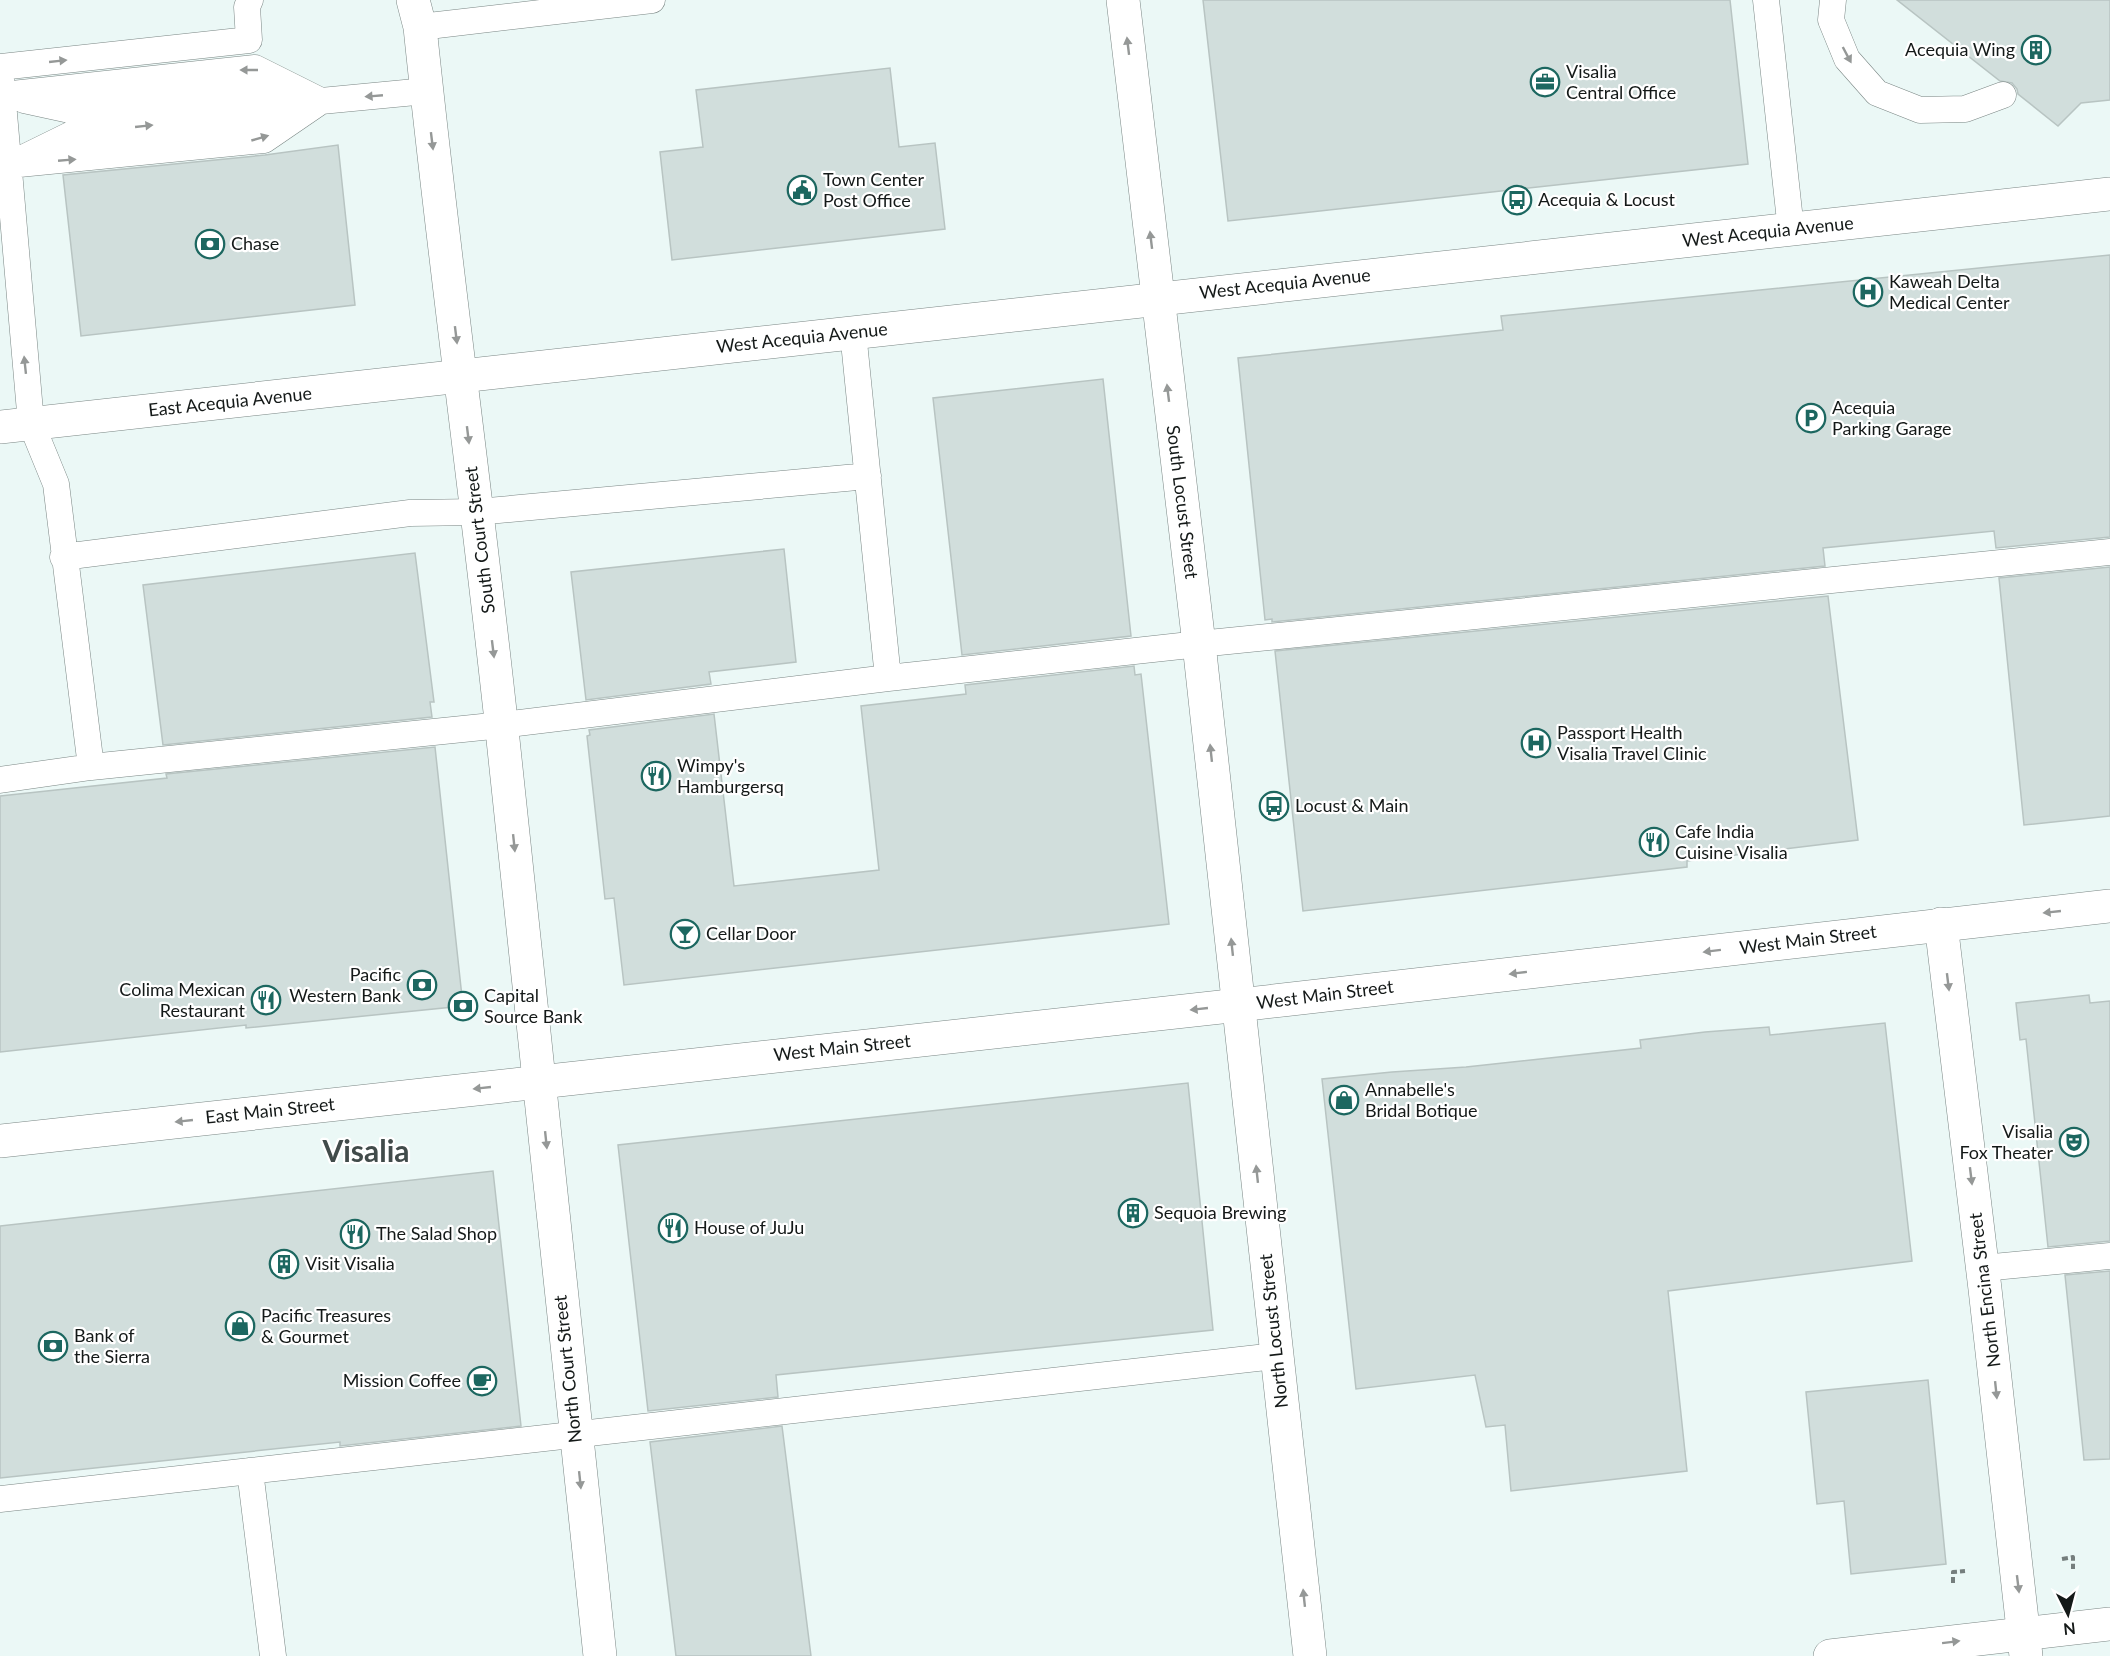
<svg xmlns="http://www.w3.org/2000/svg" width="2110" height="1656" font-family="Lato,sans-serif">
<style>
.building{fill:#d1dedc;stroke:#b8c4c2;stroke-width:1.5}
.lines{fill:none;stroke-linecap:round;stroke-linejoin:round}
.lane-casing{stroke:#7a8684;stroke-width:27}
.street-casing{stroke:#7a8684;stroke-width:34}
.secondary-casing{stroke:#7a8684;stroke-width:34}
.primary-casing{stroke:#7a8684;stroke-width:34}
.path{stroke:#757e7d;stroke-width:4;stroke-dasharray:6 3;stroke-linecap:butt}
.lane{stroke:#fff;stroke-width:26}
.street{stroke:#fff;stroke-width:33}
.secondary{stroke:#fff;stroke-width:33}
.primary{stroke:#fff;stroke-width:33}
.oneway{fill:#959897}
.labels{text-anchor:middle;stroke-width:4.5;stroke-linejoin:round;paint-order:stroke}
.poi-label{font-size:18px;fill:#141918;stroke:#fff;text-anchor:start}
.street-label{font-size:18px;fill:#141918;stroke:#fff}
.town-label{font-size:30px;font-weight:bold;fill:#414b4a;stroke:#fff}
</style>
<rect width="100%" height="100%" fill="#ebf8f6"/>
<!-- building -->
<path class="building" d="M1203,0h527l18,164 -520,57z
M1897,0h213v100l-29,3 -23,23 -40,-32 -1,-5 -5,-6 -12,-2z
M890,68l9,79 36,-4 10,86 -273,31 -12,-108 43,-5 -7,-57z
M338,145l17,160 -274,31 -18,-161 202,-20z
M2110,255v282l-114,11 -2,-17 -171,17 2,18 -553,56v-3l-7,1 -27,-262 265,-28 -2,-14z
M1103,379l28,257 -169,19 -29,-257z
M784,549l12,113 -87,10 2,12 -125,16 -15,-128z
M415,553l19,149h-4l2,15 -269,28 -20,-160z
M2110,567v249l-86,9 -25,-247z
M1828,596l30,244 -171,21v6l-384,44 -28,-260z
M1134,666l1,9 6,-1 28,250 -545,61 -10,-87 -9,1 -18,-163 3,-1 -1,-5 125,-16 20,172 145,-16 -18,-164 105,-12 -1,-9z
M435,747l28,259 -217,22v-3l-246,27v-256l167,-18 -1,-4z
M2089,995l1,8 20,-2v240l-62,6 -22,-208 -6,1 -4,-37z
M1885,1023l27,238 -244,30 19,180 -176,20 -6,-66 -19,2 -11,-52 -119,14 -34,-310 70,-7 74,-5 175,-19 -1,-8 65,-8 64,-5 1,8z
M1188,1083l25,247 -437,45 2,22 -130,14 -30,-266z
M493,1171l28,255 -181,20v-4l-340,36v-252z
M2110,1271v188l-26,1 -19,-185z
M1928,1380l18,184 -95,10 -7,-73 -27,3 -11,-112z
M782,1426l29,230h-135l-26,-214z"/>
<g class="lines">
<!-- lane casing -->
<g class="lane-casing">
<path id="lane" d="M1766,0l25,230
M1833,0l-2,20 16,39 30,34 43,17 45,-1 38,-14
M420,27l232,-27
M0,67l249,-27 -2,-33 3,-7
M0,68l31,355 25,61 35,283
M3,95l252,-27 66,33
M24,100l46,10 227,-21
M23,158l51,-25 229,-23
M9,165l255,-25 57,-39 105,-10
M853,332l35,346
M63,557l347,-44 67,-1 391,-36
M0,780l91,-13 411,-42 386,-47 311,-34 911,-92
M1983,1268l127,-12
M250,1471l23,185
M0,1499l1276,-143"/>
</g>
<!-- street casing -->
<g class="street-casing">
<path id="street" d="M0,427l2110,-233
M1941,924l44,365 41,367
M0,1141l540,-59"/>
</g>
<!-- secondary casing -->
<g class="secondary-casing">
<path id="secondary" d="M540,1082l699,-77 871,-99
M1830,1656l280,-32"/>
</g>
<!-- primary casing -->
<g class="primary-casing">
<path id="primary" d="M413,0l7,27c24,235 57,469 82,703 34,309 63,618 98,926
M1123,0l76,644 111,1012"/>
</g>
<!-- path -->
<path class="path" d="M2062,1559l11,-2v12
M1953,1583v-11l12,-1"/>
<!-- lane -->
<use href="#lane" class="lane"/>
<!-- street -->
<use href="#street" class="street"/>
<!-- secondary -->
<use href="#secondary" class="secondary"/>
<!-- primary -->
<use href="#primary" class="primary"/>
</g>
<!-- one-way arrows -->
<defs><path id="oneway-solid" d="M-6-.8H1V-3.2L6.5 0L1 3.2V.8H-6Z" transform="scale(1.5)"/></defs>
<g class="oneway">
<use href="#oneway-solid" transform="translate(1128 46) rotate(-97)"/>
<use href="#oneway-solid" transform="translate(1847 55) rotate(62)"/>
<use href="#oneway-solid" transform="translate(58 61) rotate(-6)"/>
<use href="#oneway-solid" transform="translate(249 70) rotate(-180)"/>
<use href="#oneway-solid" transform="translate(374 96) rotate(175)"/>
<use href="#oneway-solid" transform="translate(144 126) rotate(-6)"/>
<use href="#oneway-solid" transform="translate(260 138) rotate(-16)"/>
<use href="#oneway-solid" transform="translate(432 141) rotate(83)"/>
<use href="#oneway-solid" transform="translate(67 160) rotate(-5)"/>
<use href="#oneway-solid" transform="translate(1151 240) rotate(-97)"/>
<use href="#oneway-solid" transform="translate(456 335) rotate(83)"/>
<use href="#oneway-solid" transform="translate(25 365) rotate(-96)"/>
<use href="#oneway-solid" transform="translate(1168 393) rotate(-97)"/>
<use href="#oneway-solid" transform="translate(468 435) rotate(83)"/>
<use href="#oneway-solid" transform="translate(493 649) rotate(83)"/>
<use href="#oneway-solid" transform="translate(1211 753) rotate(-96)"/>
<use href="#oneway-solid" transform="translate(514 843) rotate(84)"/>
<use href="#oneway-solid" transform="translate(2052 912) rotate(174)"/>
<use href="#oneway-solid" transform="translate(1232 947) rotate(-96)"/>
<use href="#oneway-solid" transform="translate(1712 951) rotate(173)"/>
<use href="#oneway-solid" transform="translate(1518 973) rotate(173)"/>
<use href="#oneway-solid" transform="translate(1948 982) rotate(83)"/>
<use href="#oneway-solid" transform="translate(1199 1009) rotate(174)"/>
<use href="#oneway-solid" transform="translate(482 1088) rotate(174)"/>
<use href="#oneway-solid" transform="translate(184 1121) rotate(174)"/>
<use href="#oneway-solid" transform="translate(546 1140) rotate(84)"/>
<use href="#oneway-solid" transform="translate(1257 1174) rotate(-96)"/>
<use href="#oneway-solid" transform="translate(1971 1176) rotate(83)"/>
<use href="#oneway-solid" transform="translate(1996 1390) rotate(84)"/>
<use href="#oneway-solid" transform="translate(580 1480) rotate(84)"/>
<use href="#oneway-solid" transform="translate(2018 1584) rotate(83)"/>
<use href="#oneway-solid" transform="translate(1304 1598) rotate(-96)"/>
<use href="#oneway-solid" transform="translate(1951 1642) rotate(-7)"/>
</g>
<!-- icons -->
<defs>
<g id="building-ring" transform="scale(1.5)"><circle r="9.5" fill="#fff" stroke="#1c6760" stroke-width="1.5"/><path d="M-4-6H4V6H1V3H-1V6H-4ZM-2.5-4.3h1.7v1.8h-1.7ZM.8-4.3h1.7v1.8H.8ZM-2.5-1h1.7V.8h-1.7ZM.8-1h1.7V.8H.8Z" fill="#1c6760"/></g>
<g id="office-ring" transform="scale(1.5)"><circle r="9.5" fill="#fff" stroke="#1c6760" stroke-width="1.5"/><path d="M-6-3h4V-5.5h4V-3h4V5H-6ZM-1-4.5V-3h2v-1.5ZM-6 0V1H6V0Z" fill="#1c6760"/></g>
<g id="civic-ring" transform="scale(1.5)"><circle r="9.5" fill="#fff" stroke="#1c6760" stroke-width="1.5"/><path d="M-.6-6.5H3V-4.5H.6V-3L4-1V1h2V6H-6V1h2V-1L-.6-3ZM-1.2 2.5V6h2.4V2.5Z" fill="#1c6760"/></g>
<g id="bus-ring" transform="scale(1.5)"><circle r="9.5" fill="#fff" stroke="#1c6760" stroke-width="1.5"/><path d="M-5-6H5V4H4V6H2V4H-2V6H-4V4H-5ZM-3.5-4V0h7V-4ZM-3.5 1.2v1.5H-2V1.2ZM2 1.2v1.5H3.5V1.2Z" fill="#1c6760"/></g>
<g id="bank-ring" transform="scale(1.5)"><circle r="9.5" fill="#fff" stroke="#1c6760" stroke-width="1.5"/><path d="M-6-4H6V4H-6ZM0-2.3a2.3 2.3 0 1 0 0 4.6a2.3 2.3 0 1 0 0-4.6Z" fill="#1c6760"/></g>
<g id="hospital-ring" transform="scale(1.5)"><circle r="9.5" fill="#fff" stroke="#1c6760" stroke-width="1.5"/><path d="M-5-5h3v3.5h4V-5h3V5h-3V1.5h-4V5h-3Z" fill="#1c6760"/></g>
<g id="parking-ring" transform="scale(1.5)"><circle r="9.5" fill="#fff" stroke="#1c6760" stroke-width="1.5"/><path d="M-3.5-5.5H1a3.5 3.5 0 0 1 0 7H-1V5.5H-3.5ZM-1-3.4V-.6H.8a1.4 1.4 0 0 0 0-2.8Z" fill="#1c6760"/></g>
<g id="restaurant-ring" transform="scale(1.5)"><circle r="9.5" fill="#fff" stroke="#1c6760" stroke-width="1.5"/><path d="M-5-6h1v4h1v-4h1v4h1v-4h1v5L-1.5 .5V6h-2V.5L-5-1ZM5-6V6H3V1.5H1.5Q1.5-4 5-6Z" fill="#1c6760"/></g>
<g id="bar-ring" transform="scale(1.5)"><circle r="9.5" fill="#fff" stroke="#1c6760" stroke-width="1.5"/><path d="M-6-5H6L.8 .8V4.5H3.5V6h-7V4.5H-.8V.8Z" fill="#1c6760"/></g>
<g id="shop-ring" transform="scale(1.5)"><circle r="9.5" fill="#fff" stroke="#1c6760" stroke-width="1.5"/><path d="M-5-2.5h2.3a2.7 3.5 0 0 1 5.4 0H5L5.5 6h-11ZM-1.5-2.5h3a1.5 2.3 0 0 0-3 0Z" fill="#1c6760"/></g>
<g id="theatre-ring" transform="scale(1.5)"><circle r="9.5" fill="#fff" stroke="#1c6760" stroke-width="1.5"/><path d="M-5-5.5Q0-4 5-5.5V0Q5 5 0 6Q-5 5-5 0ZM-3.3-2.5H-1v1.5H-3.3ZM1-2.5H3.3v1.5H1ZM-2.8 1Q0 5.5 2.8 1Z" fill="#1c6760"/></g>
<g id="cafe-ring" transform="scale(1.5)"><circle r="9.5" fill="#fff" stroke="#1c6760" stroke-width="1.5"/><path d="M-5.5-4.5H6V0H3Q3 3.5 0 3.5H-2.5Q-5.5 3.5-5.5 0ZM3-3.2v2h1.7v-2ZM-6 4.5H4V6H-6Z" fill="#1c6760"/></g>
</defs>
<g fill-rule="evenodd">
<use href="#building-ring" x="2036" y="50"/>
<use href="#office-ring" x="1545" y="82"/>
<use href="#civic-ring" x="802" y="190"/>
<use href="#bus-ring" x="1517" y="200"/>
<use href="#bank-ring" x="210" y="244"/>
<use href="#hospital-ring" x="1868" y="292"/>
<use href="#parking-ring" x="1811" y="418"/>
<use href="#hospital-ring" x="1536" y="743"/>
<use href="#restaurant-ring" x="656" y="776"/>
<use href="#bus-ring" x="1274" y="806"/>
<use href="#restaurant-ring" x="1654" y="842"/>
<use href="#bar-ring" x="685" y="934"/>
<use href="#bank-ring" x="422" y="985"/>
<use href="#restaurant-ring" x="266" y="1000"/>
<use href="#bank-ring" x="463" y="1006"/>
<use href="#shop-ring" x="1344" y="1100"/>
<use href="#theatre-ring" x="2074" y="1142"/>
<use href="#building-ring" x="1133" y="1213"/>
<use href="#restaurant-ring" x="673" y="1228"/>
<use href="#restaurant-ring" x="355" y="1234"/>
<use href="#building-ring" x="284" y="1264"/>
<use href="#shop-ring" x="240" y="1326"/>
<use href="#bank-ring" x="53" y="1346"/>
<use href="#cafe-ring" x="482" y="1381"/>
</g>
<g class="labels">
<!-- poi labels -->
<g class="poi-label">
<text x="2015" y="56" text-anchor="end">Acequia Wing</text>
<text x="1566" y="78">Visalia<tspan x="1566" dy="21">Central Office</tspan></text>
<text x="823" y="186">Town Center<tspan x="823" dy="21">Post Office</tspan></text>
<text x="1538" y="206">Acequia &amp; Locust</text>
<text x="231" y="250">Chase</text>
<text x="1889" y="288">Kaweah Delta<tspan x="1889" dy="21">Medical Center</tspan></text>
<text x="1832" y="414">Acequia<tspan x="1832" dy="21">Parking Garage</tspan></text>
<text x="1557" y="739">Passport Health<tspan x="1557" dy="21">Visalia Travel Clinic</tspan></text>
<text x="677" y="772">Wimpy's<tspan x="677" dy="21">Hamburgersq</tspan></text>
<text x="1295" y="812">Locust &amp; Main</text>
<text x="1675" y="838">Cafe India<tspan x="1675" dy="21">Cuisine Visalia</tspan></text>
<text x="706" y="940">Cellar Door</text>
<text x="401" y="981" text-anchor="end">Pacific<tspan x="401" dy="21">Western Bank</tspan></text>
<text x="245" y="996" text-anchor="end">Colima Mexican<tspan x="245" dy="21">Restaurant</tspan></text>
<text x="484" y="1002">Capital<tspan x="484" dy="21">Source Bank</tspan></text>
<text x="1365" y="1096">Annabelle's<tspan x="1365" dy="21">Bridal Botique</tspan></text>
<text x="2053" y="1138" text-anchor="end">Visalia<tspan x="2053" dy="21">Fox Theater</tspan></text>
<text x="1154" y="1219">Sequoia Brewing</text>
<text x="694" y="1234">House of JuJu</text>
<text x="376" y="1240">The Salad Shop</text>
<text x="305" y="1270">Visit Visalia</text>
<text x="261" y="1322">Pacific Treasures<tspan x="261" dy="21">&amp; Gourmet</tspan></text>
<text x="74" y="1342">Bank of<tspan x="74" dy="21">the Sierra</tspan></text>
<text x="461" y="1387" text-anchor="end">Mission Coffee</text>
</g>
<!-- street labels -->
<g class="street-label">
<text transform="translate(1768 232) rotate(-6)" y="6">West Acequia Avenue</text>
<text transform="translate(1285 284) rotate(-6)" y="6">West Acequia Avenue</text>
<text transform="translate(802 338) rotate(-6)" y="6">West Acequia Avenue</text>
<text transform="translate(230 402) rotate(-6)" y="6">East Acequia Avenue</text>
<text transform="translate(1182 502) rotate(83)" y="6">South Locust Street</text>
<text transform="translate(480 540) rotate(-97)" y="6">South Court Street</text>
<text transform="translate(1808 940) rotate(-7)" y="6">West Main Street</text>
<text transform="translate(1325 995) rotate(-7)" y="6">West Main Street</text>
<text transform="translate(842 1048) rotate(-6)" y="6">West Main Street</text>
<text transform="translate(270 1111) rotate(-6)" y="6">East Main Street</text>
<text transform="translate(1985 1290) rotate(-97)" y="6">North Encina Street</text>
<text transform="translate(1274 1331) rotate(-96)" y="6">North Locust Street</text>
<text transform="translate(568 1369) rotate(-96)" y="6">North Court Street</text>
</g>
<!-- town labels -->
<g class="town-label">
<text x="366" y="1162">Visalia</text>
</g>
</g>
<!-- north arrow -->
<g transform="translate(2068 1614) rotate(174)" stroke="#ffffff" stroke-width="4.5" paint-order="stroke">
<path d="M0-4.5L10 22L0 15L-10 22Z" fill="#141918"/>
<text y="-9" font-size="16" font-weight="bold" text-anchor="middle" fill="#141918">N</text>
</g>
</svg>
